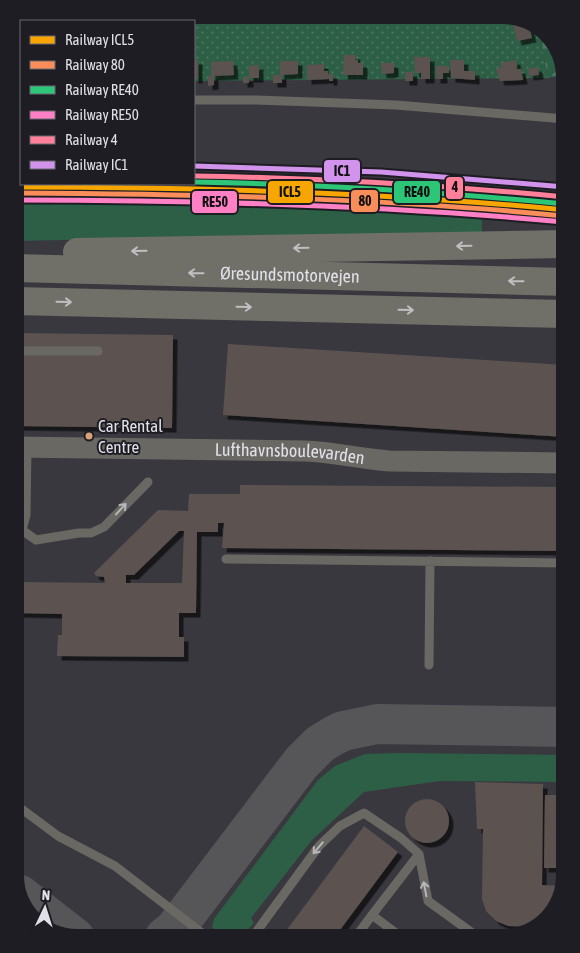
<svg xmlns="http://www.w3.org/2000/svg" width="580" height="953" font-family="'Asap Condensed',sans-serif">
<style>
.grass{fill:#2d5f46}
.cemetery{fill:url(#cemetery-stones)}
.garden{fill:url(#garden-dots)}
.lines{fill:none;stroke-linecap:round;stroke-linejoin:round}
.taxiway{stroke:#565658;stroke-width:40}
.building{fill:#5b5251;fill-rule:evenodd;filter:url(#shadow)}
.service{stroke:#6a6863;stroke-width:9}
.tertiary{stroke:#6a6863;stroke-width:21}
.motorway{stroke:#706f68;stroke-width:28}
.rail-1-casing{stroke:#1e1d23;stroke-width:9}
.rail-2-casing{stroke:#1e1d23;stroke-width:9}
.rail-3-casing{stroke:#1e1d23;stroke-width:9}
.rail-4-casing{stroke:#1e1d23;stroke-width:9}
.rail-5-casing{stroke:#1e1d23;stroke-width:9}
.rail-6-casing{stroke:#1e1d23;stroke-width:9}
.rail-1{stroke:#f7a600;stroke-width:5}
.rail-2{stroke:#fa8e5a;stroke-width:5}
.rail-3{stroke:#2dc577;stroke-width:5}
.rail-4{stroke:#ff80c5;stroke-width:5}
.rail-5{stroke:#ff8098;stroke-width:5}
.rail-6{stroke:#d193ec;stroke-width:5}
.oneway{stroke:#bfbec2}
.oneway2{stroke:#b7b6ba}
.bus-dot{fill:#d9a179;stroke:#1e1d23;stroke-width:2}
.labels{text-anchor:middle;stroke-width:4;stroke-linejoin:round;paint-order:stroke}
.bus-label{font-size:17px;fill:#e1e0e9;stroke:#1e1d23;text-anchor:start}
.street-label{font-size:18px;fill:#e1e0e9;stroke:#1e1d23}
.line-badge{stroke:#1e1d23;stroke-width:2}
.pale-badge-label{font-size:14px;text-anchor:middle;font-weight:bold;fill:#111}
</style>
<defs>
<pattern id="cemetery-stones" width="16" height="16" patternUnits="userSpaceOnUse" patternTransform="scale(1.25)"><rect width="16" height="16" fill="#2d5f46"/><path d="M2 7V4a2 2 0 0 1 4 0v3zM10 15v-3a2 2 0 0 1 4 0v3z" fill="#4b7661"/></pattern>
<pattern id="garden-dots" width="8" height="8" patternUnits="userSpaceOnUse" patternTransform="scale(1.25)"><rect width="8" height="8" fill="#2d5f46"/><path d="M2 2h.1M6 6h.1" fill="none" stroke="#4b7661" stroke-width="1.8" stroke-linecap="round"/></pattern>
<filter id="shadow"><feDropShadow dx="4.5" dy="4.5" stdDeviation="0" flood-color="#0009"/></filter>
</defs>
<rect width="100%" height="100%" fill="#39383f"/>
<!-- grass -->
<path class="grass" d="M206,198l276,14v20l-467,9v-42z
M398,753l167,2v27l-125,-1 -76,11 -52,48 -61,78 3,5 -12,13h-20l-10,-9 2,-8 104,-139 17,-14 30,-12z"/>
<!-- cemetery -->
<path class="cemetery" d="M537,25l21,24 6,25 -16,4z"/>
<!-- garden -->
<path class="garden" d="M82,15h425l30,10 11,53 -354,3v-60h-111z"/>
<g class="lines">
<!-- taxiway -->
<path class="taxiway" d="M20,895l55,43
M165,937l9,-7 127,-167 19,-19 13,-8 10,-5 34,-7 188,3"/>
</g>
<!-- building -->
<path class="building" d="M94,15h19l1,6h-23v-4z
M518,19l10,3 4,16 -15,3 -5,-21z
M344,55h12l-1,5h3v3h5v12h-20z
M414,57h16v22h-9v-6h-6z
M194,60h4v19h-4z
M450,60h14v11h11v9l-24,-2z
M516,60l1,9h4l2,11 -23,1 -4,-13h5l-1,-5z
M233,61l1,14 -20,1v9l-6,1v-10h3v-14z
M280,61h18v13l-16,1v8h-9v-8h7z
M381,63h13v10l-12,1z
M324,64v7h4v3h5v7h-4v-2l-22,1v-15z
M259,65v13h-10v5h-6v-6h6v-11z
M436,66h13v7h-6v6h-7z
M538,67l1,8 -10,1 -1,-7z
M405,72h8v9h-8z
M15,333l158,2 -1,93 -157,-2z
M228,344l337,21v72l-342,-22z
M240,485l325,2v64l-343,-3 2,-25h-6v9h-21l-1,81h-17v24h5v20l-127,-1 1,-21h4v-21l-47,-1v-31l90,1 -1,-6 -8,-1 -2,-3 64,-63 30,1 1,-17h51zM179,531h5l-2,52h-56v-8h8z
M475,782l68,2 -1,101 20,1 -5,21 -22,20 -27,-1 -12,-5 -10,-10 -4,-12 1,-70h-6z
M545,795h14l-1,73h-14z
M405 821a22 22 0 1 1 44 0a22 22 0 1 1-44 0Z
M364,826l34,26 -61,82 -54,1z"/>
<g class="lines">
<!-- service -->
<path class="service" d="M165,15l1,2 78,-2
M75,16l1,5
M194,100h62l140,5 169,14
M15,351h83
M15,521l7,9 14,10 43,-7h12l13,-6 44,-45
M22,530l4,-15 1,-67
M226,559l339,4
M429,665l1,-104
M15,804l43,32 57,30 91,70
M396,933l-24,-18 47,-61
M358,934l14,-19
M254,935l65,-89 21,-20 24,-13 37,25 18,16 9,47 43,31"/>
<!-- tertiary -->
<path class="tertiary" id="s1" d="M15,447l290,4c28,1 56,8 84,10l176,2"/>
<!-- motorway -->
<g class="motorway">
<path d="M77,252l488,-8"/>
<path id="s2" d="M15,268l550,14"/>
<path d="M15,301l550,13"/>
</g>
<!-- rail-1 casing -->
<g class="rail-1-casing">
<path id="rail-1" d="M15,187c184,0 367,5 550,23"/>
</g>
<!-- rail-2 casing -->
<g class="rail-2-casing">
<path id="rail-2" d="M15,193c184,1 367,5 549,23"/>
</g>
<!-- rail-3 casing -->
<g class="rail-3-casing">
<path id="rail-3" d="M194,182c124,2 247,10 371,22"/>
</g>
<!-- rail-4 casing -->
<g class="rail-4-casing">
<path id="rail-4" d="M15,200c184,0 366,5 549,22"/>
</g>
<!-- rail-5 casing -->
<g class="rail-5-casing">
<path id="rail-5" d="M194,176c124,2 247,9 371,21"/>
</g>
<!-- rail-6 casing -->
<g class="rail-6-casing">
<path id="rail-6" d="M194,166l187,6 184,15"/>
</g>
<!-- rail-1 -->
<use href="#rail-1" class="rail-1"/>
<!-- rail-2 -->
<use href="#rail-2" class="rail-2"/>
<!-- rail-3 -->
<use href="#rail-3" class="rail-3"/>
<!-- rail-4 -->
<use href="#rail-4" class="rail-4"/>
<!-- rail-5 -->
<use href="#rail-5" class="rail-5"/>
<!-- rail-6 -->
<use href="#rail-6" class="rail-6"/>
</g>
<!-- one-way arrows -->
<defs><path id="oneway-shaft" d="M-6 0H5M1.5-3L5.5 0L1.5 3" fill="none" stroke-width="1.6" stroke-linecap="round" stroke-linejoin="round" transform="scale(1.25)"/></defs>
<g class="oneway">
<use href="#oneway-shaft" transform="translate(464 246) rotate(179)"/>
<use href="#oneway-shaft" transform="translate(301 248) rotate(179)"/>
<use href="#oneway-shaft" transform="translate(139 251) rotate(179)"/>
<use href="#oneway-shaft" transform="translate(196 273) rotate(-179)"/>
<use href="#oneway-shaft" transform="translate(516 281) rotate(-179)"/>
<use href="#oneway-shaft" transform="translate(64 302) rotate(1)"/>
<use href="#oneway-shaft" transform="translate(244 307) rotate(1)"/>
<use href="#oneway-shaft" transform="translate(406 310) rotate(1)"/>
</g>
<g class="oneway2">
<use href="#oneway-shaft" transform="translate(121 509) rotate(-47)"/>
<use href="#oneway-shaft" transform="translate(318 848) rotate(130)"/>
<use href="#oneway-shaft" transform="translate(425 889) rotate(-101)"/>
</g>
<!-- markers -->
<circle class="bus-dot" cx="89" cy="436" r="4.5"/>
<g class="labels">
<!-- bus labels -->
<g class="bus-label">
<text x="98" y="432">Car Rental<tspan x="98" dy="21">Centre</tspan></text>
</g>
<!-- street labels -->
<g class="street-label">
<text dy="6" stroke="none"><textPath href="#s2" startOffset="275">Øresundsmotorvejen</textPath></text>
<text dy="6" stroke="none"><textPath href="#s1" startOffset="275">Lufthavnsboulevarden</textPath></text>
</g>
</g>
<!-- crop -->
<path d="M0 0H580V953H0ZM77 24H503A53 53 0 0 1 556 77V876A53 53 0 0 1 503 929H77A53 53 0 0 1 24 876V77A53 53 0 0 1 77 24Z" fill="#1e1d23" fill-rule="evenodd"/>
<g class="line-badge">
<rect x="323" y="159" width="38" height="24" rx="5" fill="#d193ec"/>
<rect x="445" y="176" width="19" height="24" rx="5" fill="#ff8098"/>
<rect x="393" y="180" width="48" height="24" rx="5" fill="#2dc577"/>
<rect x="267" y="180" width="47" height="24" rx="5" fill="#f7a600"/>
<rect x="350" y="189" width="29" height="24" rx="5" fill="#fa8e5a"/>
<rect x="191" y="190" width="47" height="24" rx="5" fill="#ff80c5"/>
</g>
<g class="pale-badge-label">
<text x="342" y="176">IC1</text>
<text x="455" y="192">4</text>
<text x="417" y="197">RE40</text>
<text x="290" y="197">ICL5</text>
<text x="365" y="206">80</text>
<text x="215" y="207">RE50</text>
</g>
<!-- legend -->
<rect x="20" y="20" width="175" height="165" fill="#1e1d23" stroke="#6c6b72"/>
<rect x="30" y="36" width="25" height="8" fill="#f7a600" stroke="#6c6b72"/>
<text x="65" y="45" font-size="15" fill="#e1e0e9">Railway ICL5</text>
<rect x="30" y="61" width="25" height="8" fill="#fa8e5a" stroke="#6c6b72"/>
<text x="65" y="70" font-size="15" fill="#e1e0e9">Railway 80</text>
<rect x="30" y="86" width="25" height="8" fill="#2dc577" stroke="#6c6b72"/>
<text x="65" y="95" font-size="15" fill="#e1e0e9">Railway RE40</text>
<rect x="30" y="111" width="25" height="8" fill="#ff80c5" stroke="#6c6b72"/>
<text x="65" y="120" font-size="15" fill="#e1e0e9">Railway RE50</text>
<rect x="30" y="136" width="25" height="8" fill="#ff8098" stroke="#6c6b72"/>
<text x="65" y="145" font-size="15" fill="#e1e0e9">Railway 4</text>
<rect x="30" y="161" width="25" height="8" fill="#d193ec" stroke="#6c6b72"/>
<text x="65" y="170" font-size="15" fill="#e1e0e9">Railway IC1</text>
<!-- north arrow -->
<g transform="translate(45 908) rotate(4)" stroke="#1e1d23" stroke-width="4" paint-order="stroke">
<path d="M0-4L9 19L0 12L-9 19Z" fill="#e1e0e9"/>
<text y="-8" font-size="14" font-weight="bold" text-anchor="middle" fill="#e1e0e9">N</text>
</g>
</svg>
